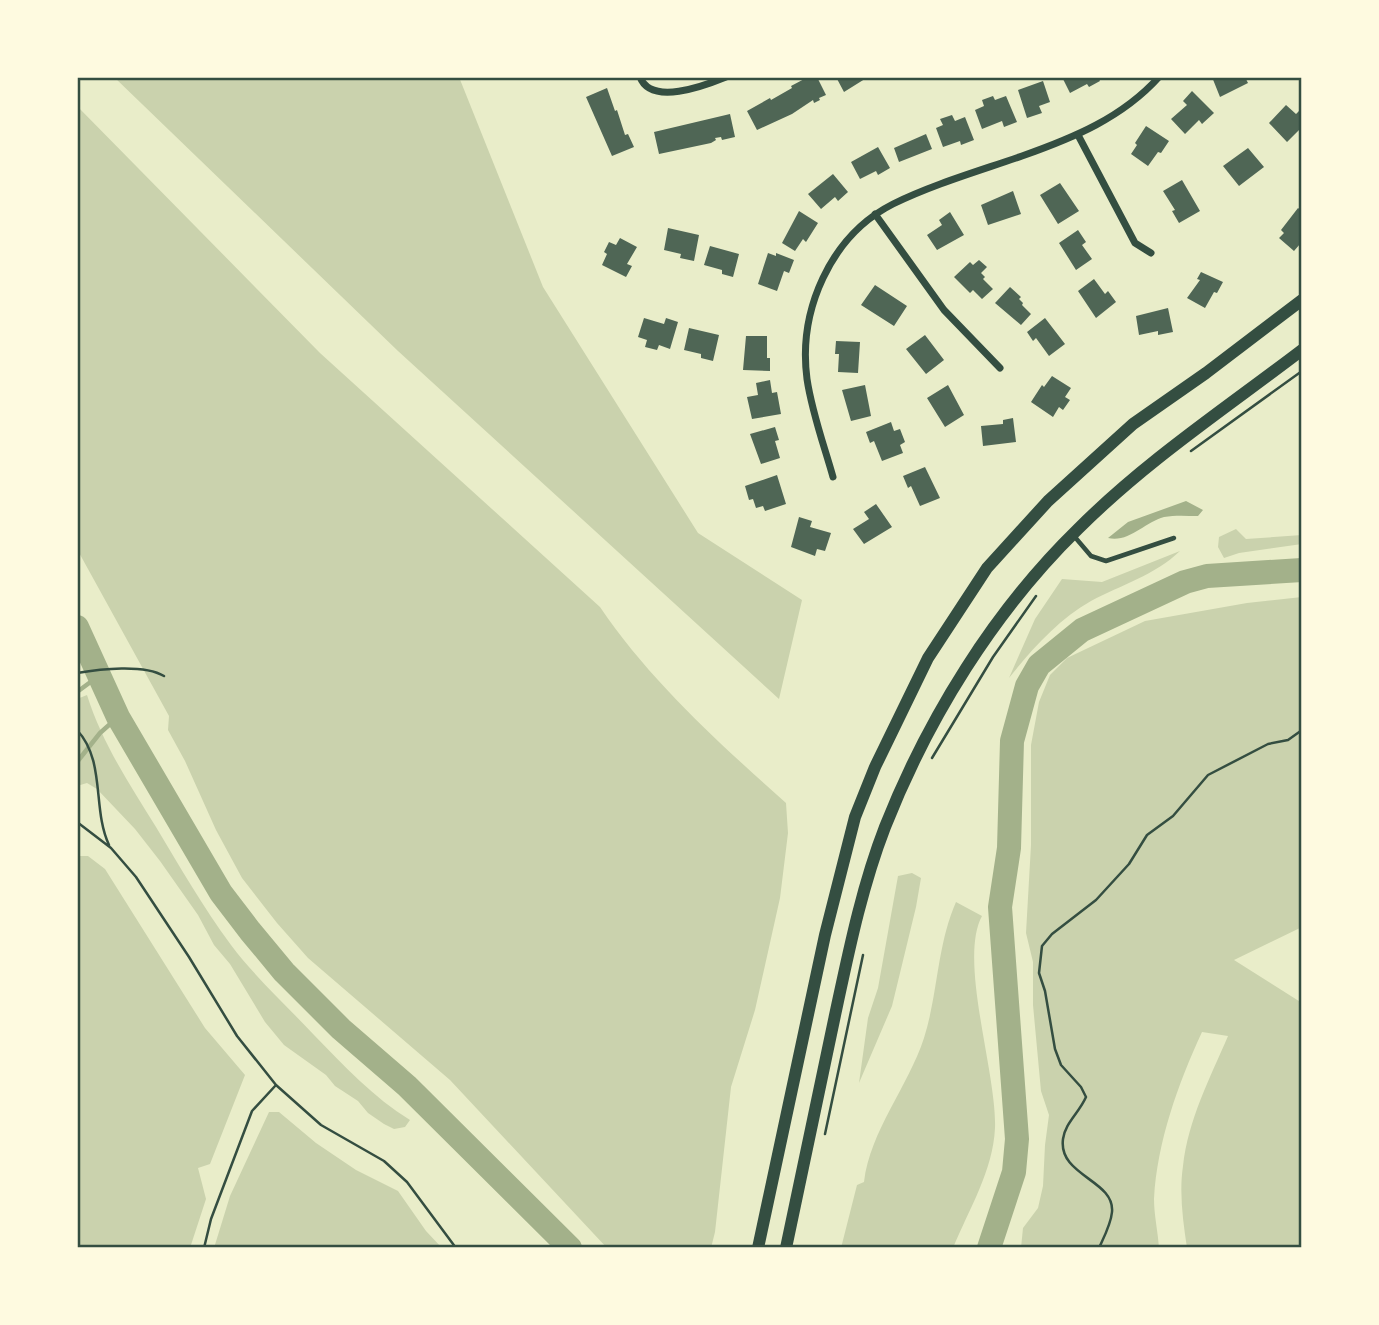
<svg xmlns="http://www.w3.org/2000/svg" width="1379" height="1325" font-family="'PT Sans',sans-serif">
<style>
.green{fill:#cad2ad}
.water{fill:#a3b18a}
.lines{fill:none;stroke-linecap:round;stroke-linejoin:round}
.stream{stroke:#a3b18a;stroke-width:4.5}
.river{stroke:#a3b18a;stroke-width:24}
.building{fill:#4f6655}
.path{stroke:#344e41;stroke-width:2.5}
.service{stroke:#344e41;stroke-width:4.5}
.minor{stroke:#344e41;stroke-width:7}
.primary{stroke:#344e41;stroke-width:12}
.neatline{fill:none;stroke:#344e41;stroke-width:2.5}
</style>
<rect width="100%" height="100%" fill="#e9edc9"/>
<!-- green -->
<path class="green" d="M114,77h345l84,210 155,246 104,67 -23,99 -381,-348z
M77,106l243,247 280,254c51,75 119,136 186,196l2,30 -8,65 -25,112 -24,77 -16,145 -4,16h-104l-157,-168 -142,-122 -31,-35 -35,-45 -26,-48 -31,-69 -17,-31 1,-14 -92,-167z
M1236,529l10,10 56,-4v9l-63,9 -15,5 -6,-11 1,-10z
M1180,551c-25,24 -59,34 -89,50 -32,18 -59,48 -82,77l26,-59 27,-40 40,3z
M1302,597v330l-68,33 68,43v245h-115c-4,-27 -8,-55 -4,-82 5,-46 27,-88 45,-130l-26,-4c-24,52 -45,110 -48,167 0,16 4,33 5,49h-138l2,-20 15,-20 5,-22 2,-41 4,-30 -8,-24 -8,-86v-43l-7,-29 5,-88v-100l8,-43 11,-27 17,-17 78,-37 102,-18z
M87,695c15,48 43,90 69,132 24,40 47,80 75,118 24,32 55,60 83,90 29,30 60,63 96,85l-5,7 -11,2 -10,-5 -16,-11 -10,-12 -23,-15 -9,-11 -42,-30 -19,-23 -35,-58 -16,-19 -16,-30 -38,-54 -25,-32 -38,-40 -10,-6 -10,3v-87z
M77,856h11l17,13 100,159 40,47 -35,89 -12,4 8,31 -16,49h-113z
M912,873l9,5 -5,29 -24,99 -33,77 9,-65 10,-30 20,-112z
M956,902l26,14c-24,44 15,157 13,212 -2,43 -26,81 -42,120h-112l16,-63 7,-3c6,-51 44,-95 60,-144 14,-44 13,-93 32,-136z
M269,1112h10l37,31 40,27 42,21 28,40 16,17h-228l16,-52z"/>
<!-- water -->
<path class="water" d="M1186,501l17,9 -5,6c-11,0 -23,-1 -34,1 -19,5 -35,26 -56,21l20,-16z"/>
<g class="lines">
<!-- stream -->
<path class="stream" d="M77,692l23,-17
M77,762l23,-29 18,-16"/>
<!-- river -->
<path class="river" d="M77,627l41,90 103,176 29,38 34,41 57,57 66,57 163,162
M989,1248l25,-76 3,-33 -17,-232 9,-59 3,-107 15,-55 12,-21 43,-35 103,-48 22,-6 95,-6"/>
</g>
<!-- building -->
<path class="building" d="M808,77h9l9,18 -7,3 1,2 -6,3 -1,-3 -21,14 -35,16 -10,-19 23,-13 1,2 21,-12 -1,-2z
M836,77h32l-24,15z
M1062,77h36l2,4 -11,6 -2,-3 -17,9z
M1212,77h33l3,6 -28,14z
M1043,81l7,21 -11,4 3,7 -15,5 -9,-28z
M607,88l8,23 2,-1 8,25 3,-1 6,13 -22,9 -26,-59z
M1192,91l22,22 -12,11 -3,-4 -14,14 -14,-15 16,-14 -4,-4z
M993,96l2,4 11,-4 11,26 -13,5 -2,-6 -20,8 -7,-19 9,-4 -2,-6z
M1286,105l10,9 3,-3 3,3v13l-15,15 -18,-19z
M730,114l5,23 -13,3 -1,-3 -6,1 1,2 -5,3 -52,11 -5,-22z
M952,115l3,6 10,-4 9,23 -13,5 -1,-4 -17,6 -7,-19 7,-3 -3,-6z
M1146,126l23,15 -8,12 -3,-1 -10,14 -17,-12 6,-9 -2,-2z
M926,134l6,15 -33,13 -5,-14z
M878,147l12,21 -12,7 -2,-4 -16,8 -9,-17z
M1248,148l16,19 -25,19 -16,-20z
M833,174l15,18 -10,9 -3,-4 -14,12 -13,-15z
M1182,180l18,31 -21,12 -7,-12 3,-1 -12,-19z
M1060,183l19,28 -21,13 -18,-29z
M1013,191l8,23 -33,11 -7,-20z
M1298,208l4,3v35l-2,-2 -6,7 -15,-13 5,-5 -3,-3z
M799,211l19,12 -12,19 -3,-3 -8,12 -13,-8z
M950,212l14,23 -27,15 -10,-15 15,-10 -3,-5z
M668,228l31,7 -5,26 -14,-3 1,-4 -17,-4z
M1078,230l8,12 -4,3 10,14 -16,11 -17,-27z
M620,238l17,9 -10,17 5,2 -6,11 -24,-12 5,-11 -3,-2 5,-10 7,3z
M710,246l29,8 -6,23 -11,-3v-4l-18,-5z
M768,253l8,3v-3l18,7 -5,13 -5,-2 -7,20 -19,-7z
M979,260l8,7 -6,6 4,4 -2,2 10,10 -11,10 -9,-9 -3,3 -16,-16 16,-15 3,3z
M1201,272l22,10 -6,11 -3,-1 -9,16 -18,-10 13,-18 -3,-1z
M1094,279l11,15 3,-3 8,11 -20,16 -18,-27z
M875,285l32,21 -13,20 -33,-21z
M1010,287l11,10 -2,2 4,4 -1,2 9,9 -10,11 -26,-22z
M1168,308l5,24 -15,3v-4l-19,4 -3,-19z
M644,318l20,6 2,-6 12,4 -8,27 -11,-4 -2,5 -12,-3 2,-7 -9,-3z
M1045,318l20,26 -16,12 -13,-18 -3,3 -6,-9z
M689,328l30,7 -6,26 -12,-3v-4l-17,-4z
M925,335l19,25 -18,14 -20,-25z
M746,336h21v22h3v13l-27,-1z
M836,341l24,1 -2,31 -20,-1 1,-18h-4z
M1052,376l19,12 -6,9 5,3 -7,10 -4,-3 -6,10 -22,-15 11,-17 2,2z
M770,380l2,13 5,-1 4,22 -29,5 -5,-22 11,-2 -2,-12z
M865,385l6,31 -20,5 -9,-31z
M948,385l16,30 -19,12 -18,-29z
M1013,418l3,24 -33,4 -2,-20 22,-2v-4z
M891,422l3,9 6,-2 5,13 -5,3 3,8 -21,8 -8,-20 -4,2 -4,-11z
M775,427l4,13 -4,1 5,17 -19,6 -11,-30z
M925,467l15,31 -20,8 -9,-20 -3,2 -5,-12z
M777,475l9,29 -21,7 -2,-5 -7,2 -3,-9 -4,1 -4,-14z
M876,504l16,23 -28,17 -11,-15 16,-10 -5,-7z
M799,517l13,4 -2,6 21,6 -6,18 -8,-2 -2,7 -24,-9z"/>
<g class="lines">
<!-- path -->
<path class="path" d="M1191,451l111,-80
M77,673c23,-4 67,-9 87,3
M77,730c29,31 15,79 32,115
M932,758l61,-101 43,-61
M77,822l34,26 25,29 53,80 48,79 39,49 45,40 63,36 23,21 49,66
M825,1134l38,-179
M204,1248l7,-29 41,-108 24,-26
M1099,1248c5,-11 12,-24 13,-36 3,-32 -54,-36 -49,-73 2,-16 16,-26 23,-42l-5,-10 -20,-22 -6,-16 -10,-58 -6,-18 3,-27 10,-12 44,-34 33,-36 18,-29 26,-19 35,-41 60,-31 20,-4 14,-10"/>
<!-- service -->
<path class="service" d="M1074,536l17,20 15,5 68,-23"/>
<!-- minor -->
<path class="minor" d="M640,77c11,29 64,9 86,0
M1078,135l57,108 16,10
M875,214l69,96 56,58
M833,477c-9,-32 -21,-64 -26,-98 -9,-68 23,-143 86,-175 41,-20 86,-33 129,-48 51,-18 100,-38 137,-79"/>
<!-- primary -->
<path class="primary" d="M758,1248l67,-313 30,-118 20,-50 53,-109 59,-90 61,-67 85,-77 73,-51 96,-73
M786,1248c16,-76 32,-152 48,-228 14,-65 27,-131 51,-193 43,-109 109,-216 193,-298 68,-68 148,-121 224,-179"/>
</g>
<!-- border -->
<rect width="1379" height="1325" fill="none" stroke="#fefae0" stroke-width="158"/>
<rect x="79" y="79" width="1221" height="1167" class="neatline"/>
</svg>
